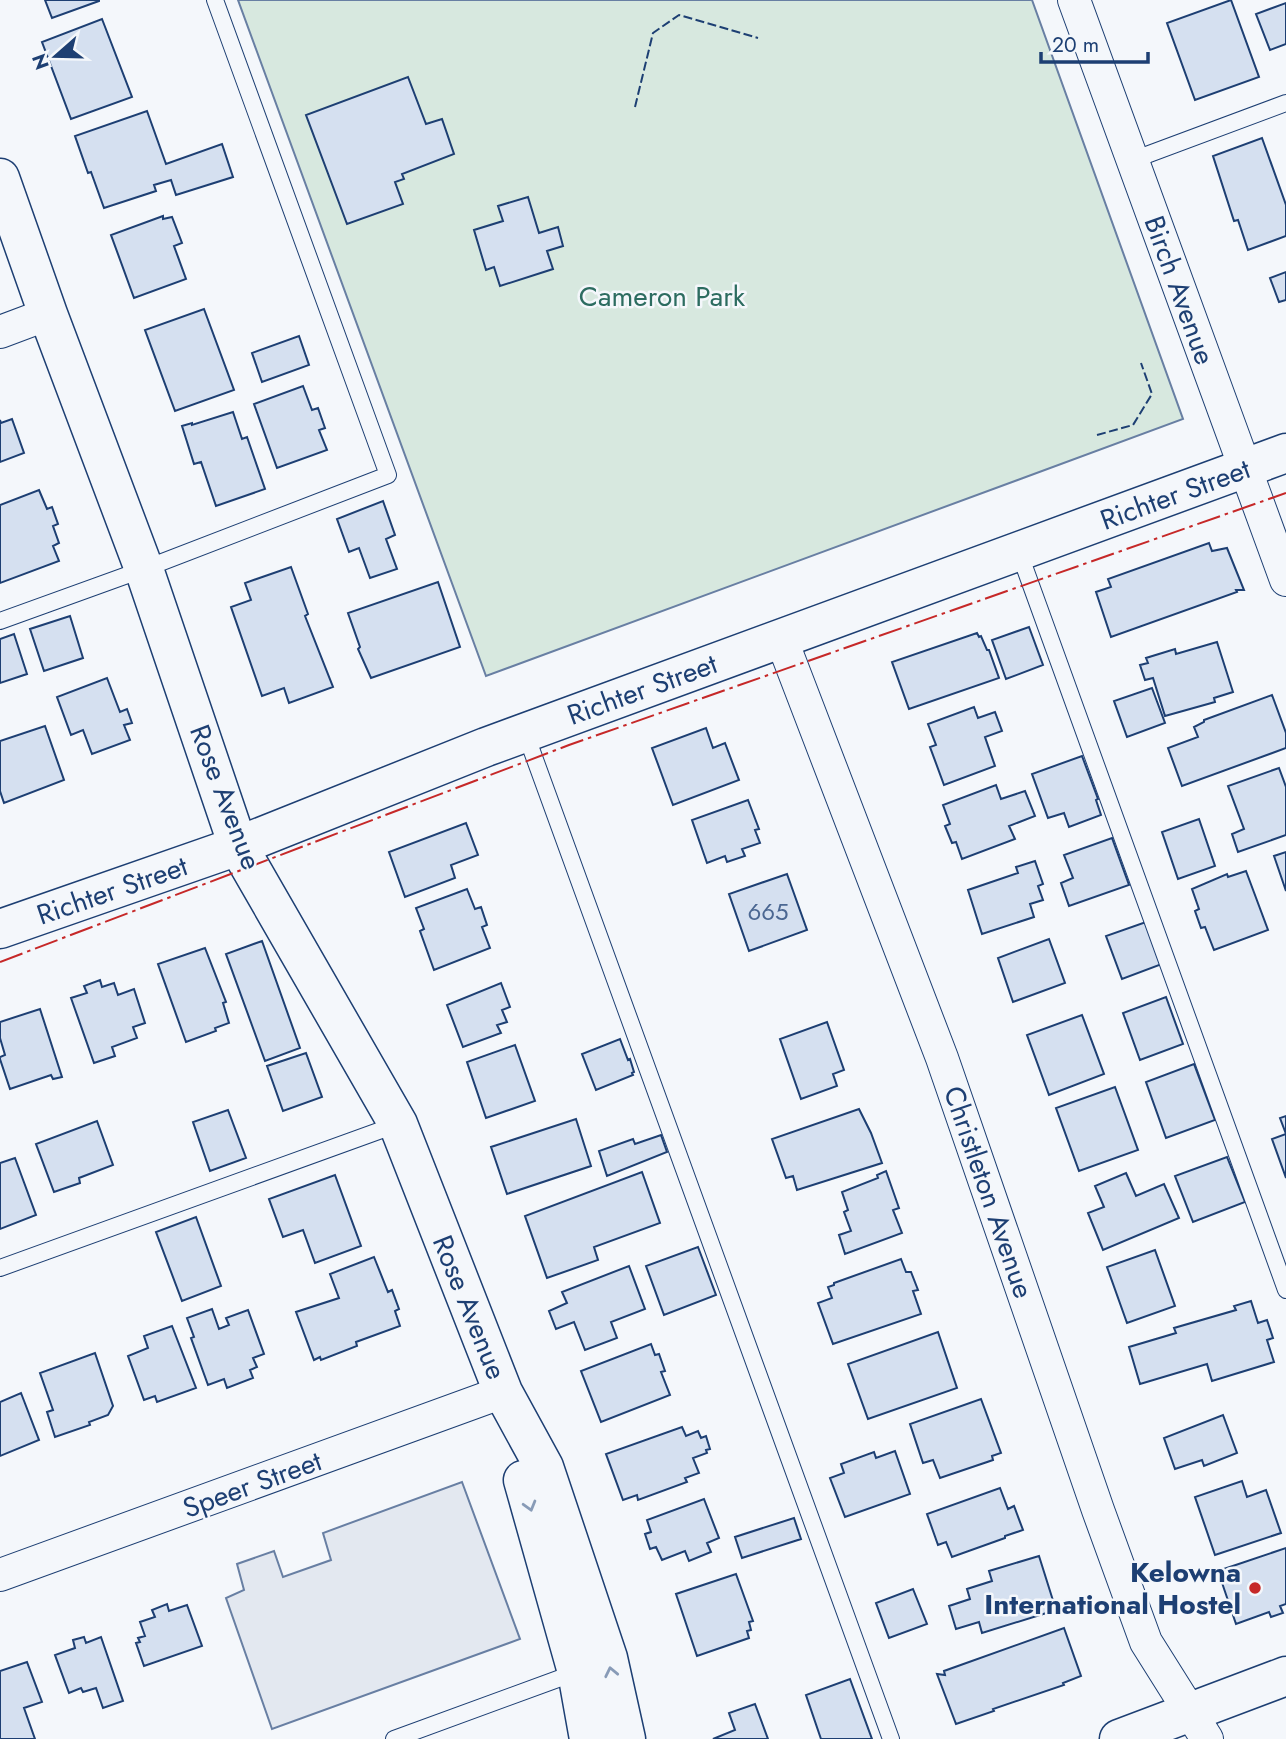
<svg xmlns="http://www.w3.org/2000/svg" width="1286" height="1739" font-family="Jost,sans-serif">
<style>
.green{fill:#d7e8df;stroke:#687fa3;stroke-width:2}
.parking{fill:#e3e8f0;stroke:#687fa3;stroke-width:2}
.building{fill:#d5e0f0;stroke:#1d3f73;stroke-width:2}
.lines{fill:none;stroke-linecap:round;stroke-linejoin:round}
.service-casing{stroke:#1d3f73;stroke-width:18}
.minor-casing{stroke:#1d3f73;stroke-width:34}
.tertiary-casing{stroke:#1d3f73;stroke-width:41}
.secondary-casing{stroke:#1d3f73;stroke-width:41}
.service{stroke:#f4f7fb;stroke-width:16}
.minor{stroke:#f4f7fb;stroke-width:32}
.tertiary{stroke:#f4f7fb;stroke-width:38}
.secondary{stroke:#f4f7fb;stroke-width:38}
.fence{stroke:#1d3f73;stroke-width:2;stroke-dasharray:9 3.5;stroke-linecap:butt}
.power{stroke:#c62828;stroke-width:2;stroke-dasharray:24 5 3.5 5;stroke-linecap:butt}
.oneway{stroke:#889bb7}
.poi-dot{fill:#c62828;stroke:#f4f7fb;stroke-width:2.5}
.labels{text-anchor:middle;stroke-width:5;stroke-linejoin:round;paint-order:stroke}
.number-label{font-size:24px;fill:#4b6792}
.street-label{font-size:28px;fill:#1d3f73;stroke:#f4f7fb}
.park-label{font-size:28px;fill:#2c6c60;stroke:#f4f7fb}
.poi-label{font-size:28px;font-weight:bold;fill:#1d3f73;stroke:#f4f7fb;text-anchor:end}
</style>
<rect width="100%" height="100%" fill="#f4f7fb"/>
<!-- green -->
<path class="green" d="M238,0h794l151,419 -697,257z"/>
<!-- parking -->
<path class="parking" d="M462,1482l58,157 -248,90 -46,-131 18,-8 -7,-26 37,-13 9,26 48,-17 -8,-27z"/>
<!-- building -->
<path class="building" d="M45,0h54v1l-47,17z
M1231,0l28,77 -64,23 -28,-77z
M1286,3v41l-16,6 -14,-36z
M102,19l30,78 -61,22 -29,-77z
M408,77l18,47 16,-5 12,35 -52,20 2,5 -9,3 8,22 -56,20 -41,-109z
M147,111l19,53 56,-20 11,33 -57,18 -5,-15 -17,5 2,6 -52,17 -13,-36 -3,1 -13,-37z
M1262,138l24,67v31l-38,14 -10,-30 -4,1 -21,-65z
M528,197l11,36 19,-6 5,19 -16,5 6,18 -53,17 -6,-19 -8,3 -12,-40 29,-9 -5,-15z
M163,216v3l9,-2 10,26 -8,3 12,33 -52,19 -23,-63z
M1286,272v28l-7,2 -9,-24z
M204,309l30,81 -59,21 -30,-81z
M299,336l10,29 -47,17 -10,-29z
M303,386l9,24 6,-2 7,20 -6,2 8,20 -50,18 -23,-64z
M233,412l9,27 5,-2 18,52 -49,17 -15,-44 -7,2 -12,-38 10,-3v2z
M12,419l12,34 -24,9v-42l1,3z
M39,490l8,19 5,-2 6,17 -5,2 6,17 -6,3 6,15 -59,22v-78z
M383,501l12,34 -9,4 11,30 -27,9 -11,-30 -10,4 -12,-33z
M1209,543l3,8 15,-3 17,42h-8l1,2 -126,45 -15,-45 15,-5 -3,-8z
M291,567l17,47 -3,2 28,71 -44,16 -5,-15 -22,8 -31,-89 20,-7 -6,-17z
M438,582l22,65 -89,31 -13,-29 2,-2 -12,-34z
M70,616l13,42 -39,13 -14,-42z
M1029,627l14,38 -37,14 -14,-39z
M977,633l2,4 2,-1 6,14h2l10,28 -90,31 -17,-47z
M14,634l13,40 -27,9v-44z
M1217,642l16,50 -19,6 1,4 -50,14 -12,-38 -8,2 -5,-15 8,-2 -2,-5 29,-9 1,5z
M107,678l13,34 7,-3 5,14 -8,2 6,15 -38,14 -9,-24 -12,5 -14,-38z
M1152,688l13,35 -38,14 -13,-36z
M1272,695l14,38v15l-104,38 -14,-38 30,-11 -4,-10 10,-5v-2z
M974,707l4,11 17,-6 7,19 -17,6 10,29 -51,19 -14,-38 6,-2 -8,-21z
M45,726l19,54 -60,23 -4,-12v-50z
M706,728l7,20 12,-5 14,37 -66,25 -21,-57z
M1082,756l16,43 -2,1 5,15 -32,12 -5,-14 -16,5 -16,-44z
M1279,768l7,19v48l-48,17 -6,-18 12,-5 -16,-43z
M996,785l5,14 24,-8 10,25 -26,10 6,13 -53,20 -6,-17 -4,1 -7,-17 5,-2 -7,-19z
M748,800l11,29 -4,1 5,13 -18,6 3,7 -18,6 -2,-6 -18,7 -15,-43z
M1199,819l16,47 -37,13 -16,-47z
M466,823l12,32 -27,10 4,13 -50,19 -16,-45z
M1112,838l17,47 -60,21 -8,-23 12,-5 -9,-23z
M1286,852v39l-12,-35z
M1035,861l8,23 -5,2 5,14 -13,4 4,13 -52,17 -14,-44 50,-17 -2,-6z
M1246,871l22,59 -54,20 -9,-23 -4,1 -6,-17 4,-2 -7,-20 35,-15 1,3z
M787,874l20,56 -58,21 -20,-57z
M467,889l8,20 6,-2 6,18 -5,2 8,21 -56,22 -14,-39 4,-2 -8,-21z
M1146,922l16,42 -40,15 -16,-43z
M1049,939l16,44 -52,19 -15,-44z
M262,941l38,107 -35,13 -39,-107z
M205,948l21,54 -3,1 6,20 -14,5 1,3 -30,11 -28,-78z
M100,980l2,7 12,-4 4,12 16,-6 11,34 -12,4 4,11 -25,9 3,9 -21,7 -23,-65 16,-5 -3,-7z
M501,983l9,24 -8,3 5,12 -10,3 4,8 -38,14 -16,-42z
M1166,997l17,47 -43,16 -17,-47z
M40,1009l22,68 -9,2 -2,-4 -41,14 -10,-30v-2l5,-2 -5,-17v-16z
M1082,1015l22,59 -55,21 -22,-60z
M827,1022l17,48 -11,4 4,12 -36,13 -21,-60z
M620,1039l8,21 2,-1 4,13 -2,1 1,2 -37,15 -14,-36z
M515,1045l20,56 -49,17 -19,-56z
M306,1053l16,44 -39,14 -16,-45z
M1194,1064l21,56 -49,18 -20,-56z
M1115,1087l23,63 -59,21 -23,-63z
M859,1109l12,24 11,30 -85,27 -4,-14 -7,2 -14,-39z
M228,1110l18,48 -36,13 -17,-49z
M1286,1116v62l-14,-39 14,-5 -6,-16z
M576,1119l15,47 -84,28 -16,-47z
M97,1121l16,44 -34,13 1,5 -26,9 -18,-48z
M661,1135l6,17 -60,24 -8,-25 34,-12 2,5z
M1227,1157l18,45 -52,20 -18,-46z
M15,1158l21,57 -36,14v-66z
M886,1171l13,37 -6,2 9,23 -57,21 -6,-19 12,-4 -7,-19 4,-2 -6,-18 36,-14 -1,-3z
M642,1172l18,51 -66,24 4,13 -51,18 -22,-62z
M1126,1173l10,23 28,-12 15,34 -76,32 -15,-37 16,-6 -9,-21z
M335,1175l26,71 -46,17 -12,-33 -20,7 -14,-38z
M196,1217l25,69 -39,15 -26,-69z
M698,1247l18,48 -52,20 -18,-49z
M1155,1250l20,56 -48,17 -20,-56z
M374,1257l14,35 4,-2 7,19 -4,2 5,15 -44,16 1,4 -36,14 -1,-3 -6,3 -18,-48 43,-14 -9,-24z
M901,1259l5,13h5l7,18 -5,1 8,23 -88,30 -15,-41 14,-5 -4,-11 6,-2v-2z
M629,1266l16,43 -34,13 6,16 -32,12 -11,-28 -18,7 -7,-18 18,-8 -5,-11z
M1251,1301l7,22 9,-3 6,18 -6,2 7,22 -62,19 -5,-17 -67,20 -11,-37 47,-14 -2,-5 62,-18 -2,-4z
M212,1309l7,20 10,-4 -3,-7 22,-8 16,44 -11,4 4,9 -7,3 3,8 -26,10 -3,-9 -16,6 -17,-47 3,-1 -7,-19z
M172,1326l24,62 -39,14 -2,-6 -11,4 -16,-44 20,-8 -4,-12z
M938,1332l19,56 -89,31 -20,-55z
M651,1344l4,11 4,-1 6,17 -4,1 9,23 -69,27 -20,-51z
M95,1353l18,53 -5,9 -19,7 1,3 -35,12 -8,-25 6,-2 -13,-37z
M21,1393l18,47 -39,16v-54z
M981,1399l20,54 -9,3 1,4 -53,18 -7,-18 -10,3 -13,-39z
M1223,1415l14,38 -33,13 -2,-6 -27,9 -11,-31z
M682,1427l4,9 12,-5 3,7 5,-2 4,13 -4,1 1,3 -14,5 6,15 -14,5 2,4 -49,18 -1,-5 -14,5 -17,-46z
M895,1451l15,43 -65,23 -15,-39 14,-5 -3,-9 33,-12 2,6z
M1242,1481l5,16 19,-7 15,43 -66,22 -20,-58z
M1000,1488l8,21 6,-3 9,24 -18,6v2l-53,19 -6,-15 -8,3 -11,-31z
M704,1499l15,39 -12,5 4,9 -22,9 -4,-10 -23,9 -6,-13 -6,2 -5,-15 6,-2 -4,-12z
M794,1518l7,21 -59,19 -7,-21z
M1286,1548v56l-6,2 3,7 -12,4 -2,-5 -33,12 -18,-53z
M1039,1556l17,54 -74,23 -3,-11 -23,7 -7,-23 21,-7 -3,-10 25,-8 -3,-10z
M736,1574l17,47 -4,1 2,8 -4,1 2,7 -52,18 -21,-62z
M913,1589l14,35 -38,14 -13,-35z
M167,1604l2,7 18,-6 15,41 -58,20 -8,-23 4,-1 -2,-4 7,-2 -5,-14 15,-5 -3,-7z
M1064,1628l17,48 -18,7 1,2 -71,24 1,2 -38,13 -19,-50 8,1 -1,-4z
M84,1637l2,6 15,-6 22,64 -20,7 -7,-20 -13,4 -2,-4 -12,5 -14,-38 20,-7 -2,-8z
M27,1662l15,40 -18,6 11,31h-35v-68z
M850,1679l22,60h-51l-15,-44z
M755,1704l13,35h-55l22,-9 -6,-17z"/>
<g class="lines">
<!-- service casing -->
<g class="service-casing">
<path id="service" d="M1133,160l153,-57
M1019,552l267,738
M0,621l144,-52 244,-94 -173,-475
M525,732l366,1007
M0,1268l398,-144
M394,1739l183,-67"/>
</g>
<!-- minor casing -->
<g class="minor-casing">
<path id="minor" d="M1074,0l212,580
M0,332l48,-18
M781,638l161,420 156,452 48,132 61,97
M0,1575l503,-183"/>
</g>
<!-- tertiary casing -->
<g class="tertiary-casing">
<path id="tertiary" d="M0,178l48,136 96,255 94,277 160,278 105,268 41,75 64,191 18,81
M523,1480l54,192 12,67
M1119,1739l167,-63"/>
</g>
<!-- secondary casing -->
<g class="secondary-casing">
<path id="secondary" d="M0,929l238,-83 248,-99 800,-294"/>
</g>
<!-- service -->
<use href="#service" class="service"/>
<!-- minor -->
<use href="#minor" class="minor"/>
<!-- tertiary -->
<use href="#tertiary" class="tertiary"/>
<!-- secondary -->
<use href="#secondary" class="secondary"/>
<!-- fence -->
<path class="fence" d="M635,107l18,-74 26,-18 79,23
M1097,435l36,-10 19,-31 -11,-31"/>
<!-- power -->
<path class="power" d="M0,962l569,-217 717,-252"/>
</g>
<!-- one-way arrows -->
<defs><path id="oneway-chevron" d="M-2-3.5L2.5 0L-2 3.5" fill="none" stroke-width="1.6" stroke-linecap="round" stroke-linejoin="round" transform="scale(1.75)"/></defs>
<g class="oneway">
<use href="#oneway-chevron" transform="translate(530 1506) rotate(74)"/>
<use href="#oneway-chevron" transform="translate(611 1672) rotate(-102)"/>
</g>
<!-- markers -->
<circle class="poi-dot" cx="1255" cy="1588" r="7"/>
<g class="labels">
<!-- number labels -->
<g class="number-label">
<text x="768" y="920">665</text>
</g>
<!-- street labels -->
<g class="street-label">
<text transform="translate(1180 290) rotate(70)" y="10">Birch Avenue</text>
<text transform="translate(1175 494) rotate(-20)" y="10">Richter Street</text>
<text transform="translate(642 689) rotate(-20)" y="10">Richter Street</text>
<text transform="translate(226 797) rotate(69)" y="10">Rose Avenue</text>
<text transform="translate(112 890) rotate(-19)" y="10">Richter Street</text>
<text transform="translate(989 1192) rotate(71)" y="10">Christleton Avenue</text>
<text transform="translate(470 1307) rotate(68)" y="10">Rose Avenue</text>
<text transform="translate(252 1484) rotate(-20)" y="10">Speer Street</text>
</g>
<!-- park labels -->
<g class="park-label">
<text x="662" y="306">Cameron Park</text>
</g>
<!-- poi labels -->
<g class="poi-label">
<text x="1241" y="1582">Kelowna<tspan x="1241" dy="32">International Hostel</tspan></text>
</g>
</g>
<!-- north arrow -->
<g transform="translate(56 56) rotate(250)" stroke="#f4f7fb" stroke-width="5" paint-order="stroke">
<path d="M0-5L12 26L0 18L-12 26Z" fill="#1d3f73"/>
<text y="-10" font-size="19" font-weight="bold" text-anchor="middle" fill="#1d3f73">N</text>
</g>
<!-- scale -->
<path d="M1041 52v10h107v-10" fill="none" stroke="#1d3f73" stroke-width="3.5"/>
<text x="1052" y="52" font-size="21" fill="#1d3f73" stroke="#f4f7fb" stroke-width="5" paint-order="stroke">20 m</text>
</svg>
